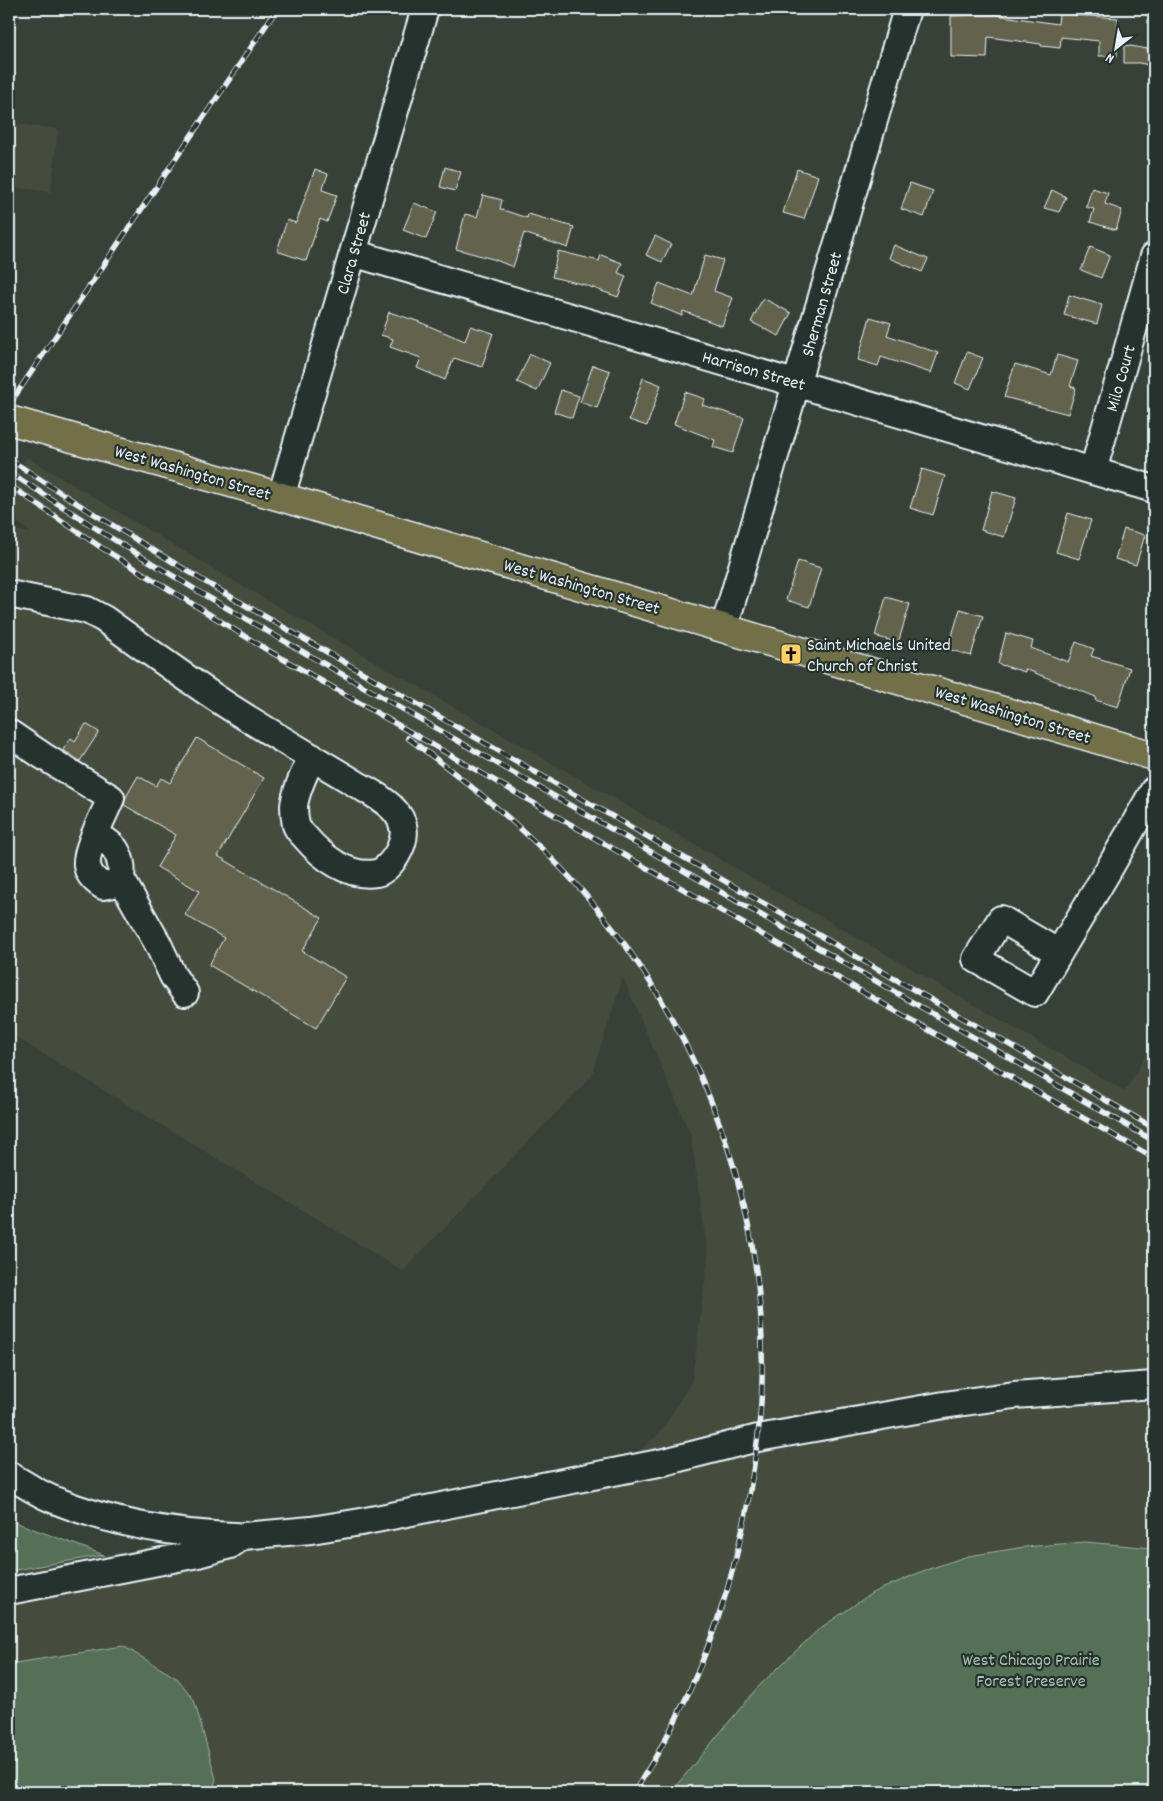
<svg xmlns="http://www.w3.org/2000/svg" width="1163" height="1801" font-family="Dekko,sans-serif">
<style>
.built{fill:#454b3e}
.green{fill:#557056;stroke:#9eb0a7}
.building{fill:#63634e;stroke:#e8f1f8}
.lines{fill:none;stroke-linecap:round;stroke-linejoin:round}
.minor-casing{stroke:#e8f1f8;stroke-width:30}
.major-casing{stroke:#e8f1f8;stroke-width:31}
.minor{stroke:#26332d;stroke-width:26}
.major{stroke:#726f4a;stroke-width:28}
.rail-casing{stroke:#e8f1f8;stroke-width:5.5}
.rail{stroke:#26332d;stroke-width:4;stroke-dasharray:11;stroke-linecap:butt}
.labels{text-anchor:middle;stroke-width:4.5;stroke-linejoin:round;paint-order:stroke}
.street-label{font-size:18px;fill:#e8f1f8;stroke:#26332d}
.poi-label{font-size:18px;fill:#e8f1f8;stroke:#26332d;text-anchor:start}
.park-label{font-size:18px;fill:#adbdb7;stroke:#26332d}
</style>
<rect width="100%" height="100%" fill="#384137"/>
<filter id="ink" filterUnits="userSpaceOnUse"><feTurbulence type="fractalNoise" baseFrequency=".02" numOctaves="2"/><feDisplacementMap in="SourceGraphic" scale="10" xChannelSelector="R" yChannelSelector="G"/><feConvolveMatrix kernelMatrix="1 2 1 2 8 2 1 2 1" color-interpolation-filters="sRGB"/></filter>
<g filter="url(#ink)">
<!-- built -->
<path class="built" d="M9,123l49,6 -7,63 -42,-5z
M27,457l200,120 898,514 29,-50v507l-17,-3 -169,11 -45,15 -51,22 -53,36 -61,58 -87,105h-441l-72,-11 -149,-48v-162l608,-102 42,-35 33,-54 16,-123 -17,-121 -68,-158 -32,99 -188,194 -394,-238v-504l22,4 -22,-18v-27z"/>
<!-- green -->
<path class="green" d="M9,1520l95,35 -95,16z
M1085,1542l69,6v244h-483l87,-105 61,-58 53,-36 51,-22 45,-15 57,-9z
M123,1646l55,33 16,21 22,79 -4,13h-203v-128z"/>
<!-- building -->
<path class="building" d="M1059,14l59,4 -1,38h-18v-15l-38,-4 -1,11 -19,-2v-2l-53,-7 -1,21 -36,-1v-41l45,-1 62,9z
M1124,45l30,5v16l-15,-3h-15z
M445,167l16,5 -6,19 -15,-4z
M315,169l13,5 -6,16 15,5 -10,27 -7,-3 -14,42 -29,-10 10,-31 9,3z
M797,169l21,7 -14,43 -21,-6z
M910,183l23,8 -9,26 -23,-8z
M1092,188l16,5 -3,11 17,6 -6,20 -26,-8 4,-13 -8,-2z
M1052,190l14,7 -7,15 -15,-4z
M483,195l19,5 -2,9 27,9 1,-4 46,13 -6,21 -44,-15 -11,34 -20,-8 -37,-10 9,-35 12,3z
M414,203l23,9 -11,27 -23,-9z
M655,236l16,8 -9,18 -16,-7z
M894,245l34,14 -6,13 -33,-14z
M1090,247l20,8 -9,23 -20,-8z
M558,251l41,10 2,-6 21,8 -4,10 8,3 -8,21 -33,-12 -33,-8z
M705,255l18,5 -9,31 19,7 -11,28 -39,-15 -1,5 -31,-13 8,-20 34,13z
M1069,295l33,10 -5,19 -33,-9z
M763,298l28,15 -12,23 -28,-14z
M389,312l28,9 48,20 5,-15 23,7 -11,34 -28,-9 -9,22 -28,-12 4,-10 -31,-11 3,-8 -12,-4z
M870,317l21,6 -4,12 51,18 -7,20 -50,-16 -3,9 -20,-6z
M967,352l16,6 -13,31 -15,-6z
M530,354l20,9 -13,28 -20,-9z
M1057,355l21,6 -8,25 6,2 -8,26 -64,-17 11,-33 36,11z
M593,365l17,6 -13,37 -17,-6z
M643,378l18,7 -14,41 -18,-6z
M561,390l18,6 -7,22 -18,-6z
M685,392l20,7 -3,6 42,13 -11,35 -20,-6 2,-7 -41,-16z
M922,469l23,7 -12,39 -23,-7z
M992,491l24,7 -12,39 -23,-7z
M1068,513l23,7 -12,39 -23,-7z
M1124,529l21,6 -9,30 -21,-6z
M798,561l23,7 -12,39 -23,-7z
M886,597l24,7 -12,39 -23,-7z
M960,609l23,7 -12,40 -23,-7z
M1006,633l27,8 -2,7 37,14 8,-20 18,7 -3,7 39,12 -12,39 -23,-7 1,-3 -71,-28v3l-27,-8z
M86,724l13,8 -19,29 -17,-11 8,-12 4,3z
M197,738l67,40 -46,78 104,62 -20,33 44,26 -30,51 -107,-63 15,-27 -39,-23 14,-24 -42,-24 19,-32 -52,-30 2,-8 12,-21 18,10 5,-8 9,5z"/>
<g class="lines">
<!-- minor casing -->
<g class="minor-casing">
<path id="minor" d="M353,253l801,236
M1093,471l61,-215
M281,497l144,-488
M9,594l78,16 17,9c40,29 80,58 121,85 43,28 89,54 133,81 28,16 61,33 38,71 -4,6 -12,16 -20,17 -27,5 -54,-16 -71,-36 -3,-3 -8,-8 -9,-12 -1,-5 -2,-13 -2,-19 2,-17 11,-34 18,-49
M724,628l183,-619
M9,733l34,23 68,42c-6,15 -26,52 -24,67 1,10 8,16 16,21 3,-1 9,-1 12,-3 11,-7 6,-25 0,-34 -5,-7 -12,-10 -20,-14
M120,877l38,67 15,32 12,17
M1059,953l-58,-34 -25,40 59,34 74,-124 45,-79
M9,1475c14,8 28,18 43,24 58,24 120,35 183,37
M9,1591l189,-37 32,-9 13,-9 68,-6 50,-8 303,-60 94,-24 186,-33 70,-10 140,-10"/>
</g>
<!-- major casing -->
<g class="major-casing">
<path id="major" d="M9,420l272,77 873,259"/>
</g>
<!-- minor -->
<use href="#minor" class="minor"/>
<!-- major -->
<use href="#major" class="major"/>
<!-- rail casing -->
<g class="rail-casing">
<path id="rail" d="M9,405l268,-396
M9,459l69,45 134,82 942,542
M9,472l99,64 98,60 948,545
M9,485l93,63 162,100 722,415 168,95
M408,738c73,54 143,111 199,183 102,129 160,296 155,461 -1,40 -7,80 -14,120 -19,104 -56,201 -114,290"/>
</g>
<!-- rail -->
<use href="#rail" class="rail"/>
</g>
</g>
<!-- icons -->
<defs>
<g id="church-square" transform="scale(1.125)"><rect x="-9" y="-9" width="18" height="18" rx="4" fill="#ffd166" stroke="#26332d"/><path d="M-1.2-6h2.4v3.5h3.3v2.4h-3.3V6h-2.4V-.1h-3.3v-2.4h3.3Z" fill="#111"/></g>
</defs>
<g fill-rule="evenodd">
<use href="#church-square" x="791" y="654"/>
</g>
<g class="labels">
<!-- street labels -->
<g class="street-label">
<text transform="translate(353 253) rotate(-74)" y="6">Clara Street</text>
<text transform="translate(821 304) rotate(-74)" y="6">Sherman Street</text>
<text transform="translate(754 370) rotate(16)" y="6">Harrison Street</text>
<text transform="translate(1120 378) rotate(-74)" y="6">Milo Court</text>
<text transform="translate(193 472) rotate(16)" y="6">West Washington Street</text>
<text transform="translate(582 586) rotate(16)" y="6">West Washington Street</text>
<text transform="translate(1013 714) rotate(17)" y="6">West Washington Street</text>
</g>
<!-- poi labels -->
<g class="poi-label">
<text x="807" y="650">Saint Michaels United<tspan x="807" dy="21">Church of Christ</tspan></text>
</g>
<!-- park labels -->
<g class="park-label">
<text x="1031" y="1665">West Chicago Prairie<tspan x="1031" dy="21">Forest Preserve</tspan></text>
</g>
</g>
<!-- margin -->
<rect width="1163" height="1801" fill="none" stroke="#26332d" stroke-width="30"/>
<rect x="15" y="15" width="1133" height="1771" fill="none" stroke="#e8f1f8" stroke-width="2" filter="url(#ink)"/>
<!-- north arrow -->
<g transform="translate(1116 48) rotate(211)" stroke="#26332d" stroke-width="4" paint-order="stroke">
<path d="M0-4L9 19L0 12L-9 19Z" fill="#e8f1f8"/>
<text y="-8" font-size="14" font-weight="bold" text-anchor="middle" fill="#e8f1f8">N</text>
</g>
</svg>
